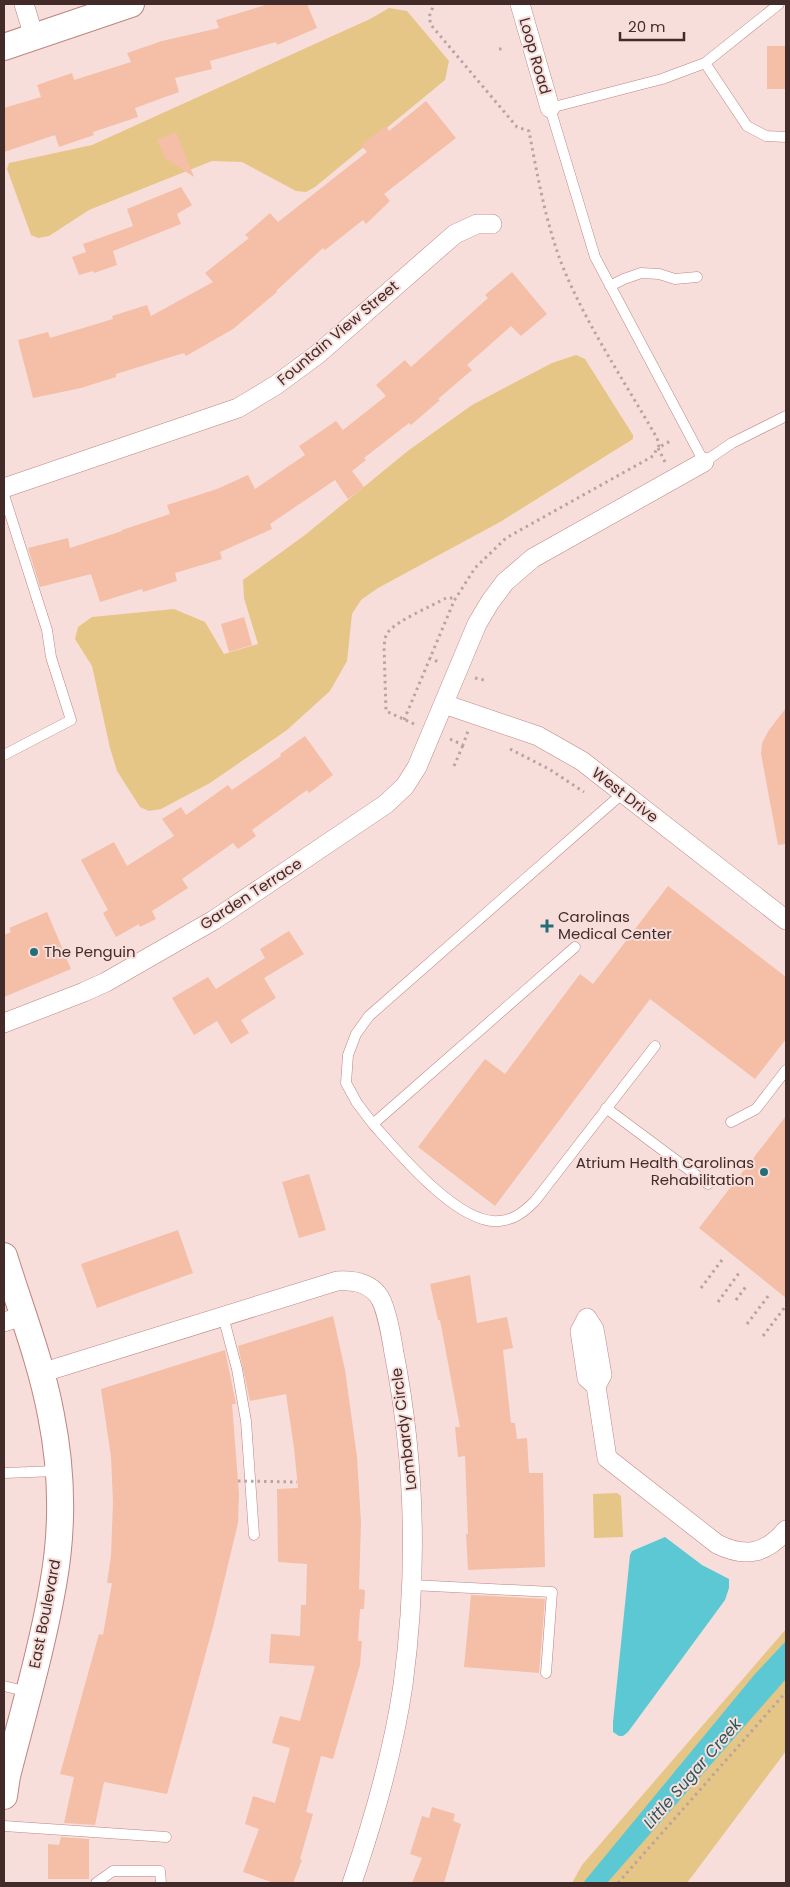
<svg xmlns="http://www.w3.org/2000/svg" width="790" height="1887" font-family="Poppins,sans-serif">
<style>
.green{fill:#e6c686}
.water{fill:#5bc8d3}
.building{fill:#f5bea6}
.lines{fill:none;stroke-linecap:round;stroke-linejoin:round}
.lane-casing{stroke:#be8580;stroke-width:11}
.street-casing{stroke:#be8580;stroke-width:20}
.secondary-casing{stroke:#be8580;stroke-width:28}
.path{stroke:#bba3a0;stroke-width:3;stroke-dasharray:2.5 4;stroke-linecap:butt}
.lane{stroke:#fff;stroke-width:10}
.street{stroke:#fff;stroke-width:19}
.secondary{stroke:#fff;stroke-width:26}
.path-bridge{stroke:#bba3a0;stroke-width:3;stroke-dasharray:2.5 4;stroke-linecap:butt}
.poi-dot{fill:#246e76;stroke:#f7dedb;stroke-width:2}
.labels{text-anchor:middle;stroke-width:4;stroke-linejoin:round;paint-order:stroke}
.street-label{font-size:15px;fill:#422b29;stroke:#f7dedb}
.poi-label{font-size:15px;fill:#422b29;stroke:#f7dedb;text-anchor:start}
.water-label{font-size:16px;font-style:italic;fill:#28575c;stroke:#f7dedb}
</style>
<rect width="100%" height="100%" fill="#f7dedb"/>
<!-- green -->
<path class="green" d="M389,8l18,3 42,50 -4,19 -130,107 -9,5 -10,-1 -54,-29 -30,-1 -123,49 -40,26 -11,2 -7,-3 -24,-66 2,-6 83,-18 278,-126z
M576,355l9,4 48,76v4l-133,83 -122,66 -17,12 -9,14 -5,47 -17,30 -43,39 -77,53 -49,26 -12,2 -9,-4 -23,-36 -7,-23 -18,-82 -17,-27 3,-12 14,-10 82,-8 31,13 19,32 34,-10 -14,-46 -1,-18 62,-45 104,-85 63,-45 80,-42z
M617,1493l4,3 2,41 -29,1 -1,-44z
M786,1629v122l-99,132h-115l10,-18z"/>
<!-- water -->
<path class="water" d="M665,1537l37,28 27,14v9l-4,12 -97,132 -5,4h-4l-6,-4v-10l17,-167 2,-4z
M786,1641v38l-179,204h-24l172,-209z"/>
<!-- building -->
<path class="building" d="M269,4h38l10,24 -40,17 -1,-3 -66,19 2,8 -37,9 4,14 -44,16 3,9 -45,15 1,3 -35,12 -4,-12 -51,17v-44l37,-11 -4,-12 35,-12 2,7 57,-18 -4,-9 35,-12 57,-13 -3,-8z
M767,46h19v43h-19z
M426,101l30,37 -72,56 6,7 -24,23 -3,-4 -38,30 -2,-2 -47,43 1,1 -44,37 -47,27 -2,-3 -68,21v3l-35,11 -48,10 -15,-58 30,-8 2,6 63,-19 -1,-3 35,-11 4,11 62,-34 -8,-9 44,-35 -4,-3 25,-22 8,9 89,-70 -6,-7 25,-19 3,5z
M176,132l18,45 -29,-19 -8,-18z
M181,187l11,18 -15,9 4,10 -68,27 4,14 -23,8 -1,-2 -14,4 -7,-18 14,-5 -3,-8 50,-18 -6,-17z
M512,272l35,42 -26,22 -10,-10 -44,39 5,5 -34,29 2,1 -29,25 -2,-2 -45,35 2,2 -14,11 12,16 -16,12 -13,-19 -65,44 2,5 -52,23 2,7 -47,14 2,8 -34,11 -1,-3 -42,13 -9,-28 -51,13 -12,-39 40,-10 2,10 52,-17v-1l48,-16 -3,-9 50,-16 31,-14 7,14 50,-34 -6,-9 37,-25 7,9 43,-34 -10,-11 29,-25 6,7 77,-69 -3,-3z
M244,617l8,28 -23,7 -8,-28z
M786,708v136l-8,1 -17,-91 1,-11 7,-13z
M305,736l28,39 -24,18 -2,-3 -55,40 4,6 -18,13 -5,-6 -51,36 6,9 -36,23 4,8 -16,8 -1,-3 -23,13 -13,-24 5,-3 -27,-50 33,-18 13,24 47,-30 -12,-17 19,-12 5,8 42,-30 4,5 49,-34 -1,-2z
M668,886l118,91v62l-31,40 -105,-80 -155,207 -77,-59 67,-88 20,15 75,-100 13,10z
M47,912l24,57 -67,28v-62l7,-3 -2,-4z
M289,931l15,23 -40,24 12,20 -35,22 8,13 -18,11 -14,-23 -23,14 -22,-37 36,-21 8,12 49,-31 -5,-9z
M786,1116v182l-87,-70z
M309,1174l17,56 -27,8 -17,-56z
M178,1230l15,43 -96,35 -16,-44z
M470,1275l7,48 30,-6 6,31 -10,2 8,73h4l2,16 10,-1 2,35h14l2,94 -77,3 -2,-36h2l-3,-78 -7,1 -3,-30h5l-20,-107h-2l-8,-36z
M333,1316l12,54 12,87 4,65 -2,67 6,1 -1,19h-4l-2,32h4l-2,24 -27,94 -12,-3 -15,56 7,2 -13,45 2,1 -9,23h-19l-31,-11 16,-43 -14,-5 8,-28 22,7 15,-55 -18,-5 8,-27 20,5 15,-55 -46,-3 2,-29 29,2 1,-31h5l1,-41 -29,-2 -1,-73 21,-1 -4,-40 -8,-54 -36,7 -12,-55z
M225,1350l11,54h-4l7,90 -1,29 -24,100 -47,171 -63,-12 -9,43 -31,-2 10,-46 -14,-3 39,-140 4,1 9,-52h-5l4,-27 2,-54 -2,-45 -10,-68z
M471,1595l74,4 -6,74 -75,-6z
M432,1807l23,7 -2,7 8,3 -17,59h-32l10,-25 -12,-4 12,-38 7,2z
M61,1837l28,2v40h-41v-35l11,1z"/>
<g class="lines">
<!-- lane casing -->
<g class="lane-casing">
<path id="lane" d="M779,4l-74,59 -43,16 -112,29 45,149 109,205 28,-19 54,-27
M705,63l42,63 19,10 20,1
M610,286l14,-7 17,-6 18,1 16,5 22,-2
M4,495l43,135 4,27 20,63 -67,35
M575,947l-202,177c25,28 85,101 126,97 15,-1 25,-9 36,-20l120,-155
M606,1108l102,76
M731,1122l25,-13 30,-39
M373,1124l-16,-21 -11,-20 2,-28 8,-21 13,-18 254,-223
M223,1316l14,53 9,52 8,114
M4,1473l53,-2
M412,1585l140,7 -6,81
M4,1686l24,6
M4,1826l162,11
M96,1883l17,-12h47l1,12"/>
</g>
<!-- street casing -->
<g class="street-casing">
<path id="street" d="M24,4l10,33
M520,4l30,104
M4,488l234,-80 38,-23 42,-31 137,-120 22,-10h15
M444,704l94,32 44,25 204,159
M4,1023l80,-31 22,-10 108,-62 172,-116 19,-18 12,-19 60,-143 13,-22 15,-20 28,-24 171,-96
M587,1318l7,11 8,46 -6,11 11,72 110,86c28,14 49,10 69,-14
M587,1318l-7,13 7,47 9,8
M4,1322l19,-6
M41,1373l296,-92c16,-1 31,1 41,14 8,10 14,45 16,58 22,112 24,219 9,332 -10,68 -29,134 -51,198"/>
</g>
<!-- secondary casing -->
<g class="secondary-casing">
<path id="secondary" d="M4,47l127,-43
M4,1256c16,52 37,105 47,159 11,55 12,115 2,170 -11,64 -30,128 -46,191l-3,20"/>
</g>
<!-- path -->
<path class="path" d="M499,49h3
M665,462l-7,-14 14,-8
M429,658l12,5
M475,678l9,2
M404,720l50,-119 21,-33 31,-30 140,-78 7,-4 6,-11 -2,-7c-30,-52 -65,-105 -89,-159 -20,-44 -30,-100 -39,-148l-12,-4 -86,-102 -2,-8 5,-13
M414,724l-28,-13 -2,-65c1,-6 1,-11 5,-15 11,-12 43,-25 57,-33h9
M450,739l13,6 5,-14
M510,749l39,20 35,23
M454,766l9,-21
M701,1288l21,-28
M736,1300l11,-15
M718,1302l21,-29
M747,1324l22,-29
M763,1336l22,-29
M618,1883l168,-191"/>
<!-- lane -->
<use href="#lane" class="lane"/>
<!-- street -->
<use href="#street" class="street"/>
<!-- secondary -->
<use href="#secondary" class="secondary"/>
<!-- path-bridge -->
<path class="path-bridge" d="M238,1481l59,1"/>
</g>
<!-- markers -->
<g class="poi-dot">
<path d="M544.5 918.5h5v5h5v5h-5v5h-5v-5h-5v-5h5z"/>
<circle cx="34" cy="952" r="5"/>
<circle cx="764" cy="1172" r="5"/>
</g>
<g class="labels">
<!-- street labels -->
<g class="street-label">
<text transform="translate(535 56) rotate(74)" y="5">Loop Road</text>
<text transform="translate(338 333) rotate(-40)" y="5">Fountain View Street</text>
<text transform="translate(625 795) rotate(38)" y="5">West Drive</text>
<text transform="translate(251 894) rotate(-33)" y="5">Garden Terrace</text>
<text transform="translate(404 1429) rotate(-97)" y="5">Lombardy Circle</text>
<text transform="translate(45 1614) rotate(-79)" y="5">East Boulevard</text>
</g>
<!-- poi labels -->
<g class="poi-label">
<text x="558" y="922">Carolinas<tspan x="558" dy="17">Medical Center</tspan></text>
<text x="44" y="957">The Penguin</text>
<text x="754" y="1168" text-anchor="end">Atrium Health Carolinas<tspan x="754" dy="17">Rehabilitation</tspan></text>
</g>
<!-- water labels -->
<g class="water-label">
<text transform="translate(692 1773) rotate(-49)" y="6">Little Sugar Creek</text>
</g>
</g>
<!-- border -->
<rect width="790" height="1887" fill="none" stroke="#422b29" stroke-width="10"/>
<!-- scale -->
<path d="M620 32v8h64v-8" fill="none" stroke="#422b29" stroke-width="2.5"/>
<text x="628" y="32" font-size="15" fill="#422b29" stroke="#f7dedb" stroke-width="4" paint-order="stroke">20 m</text>
</svg>
